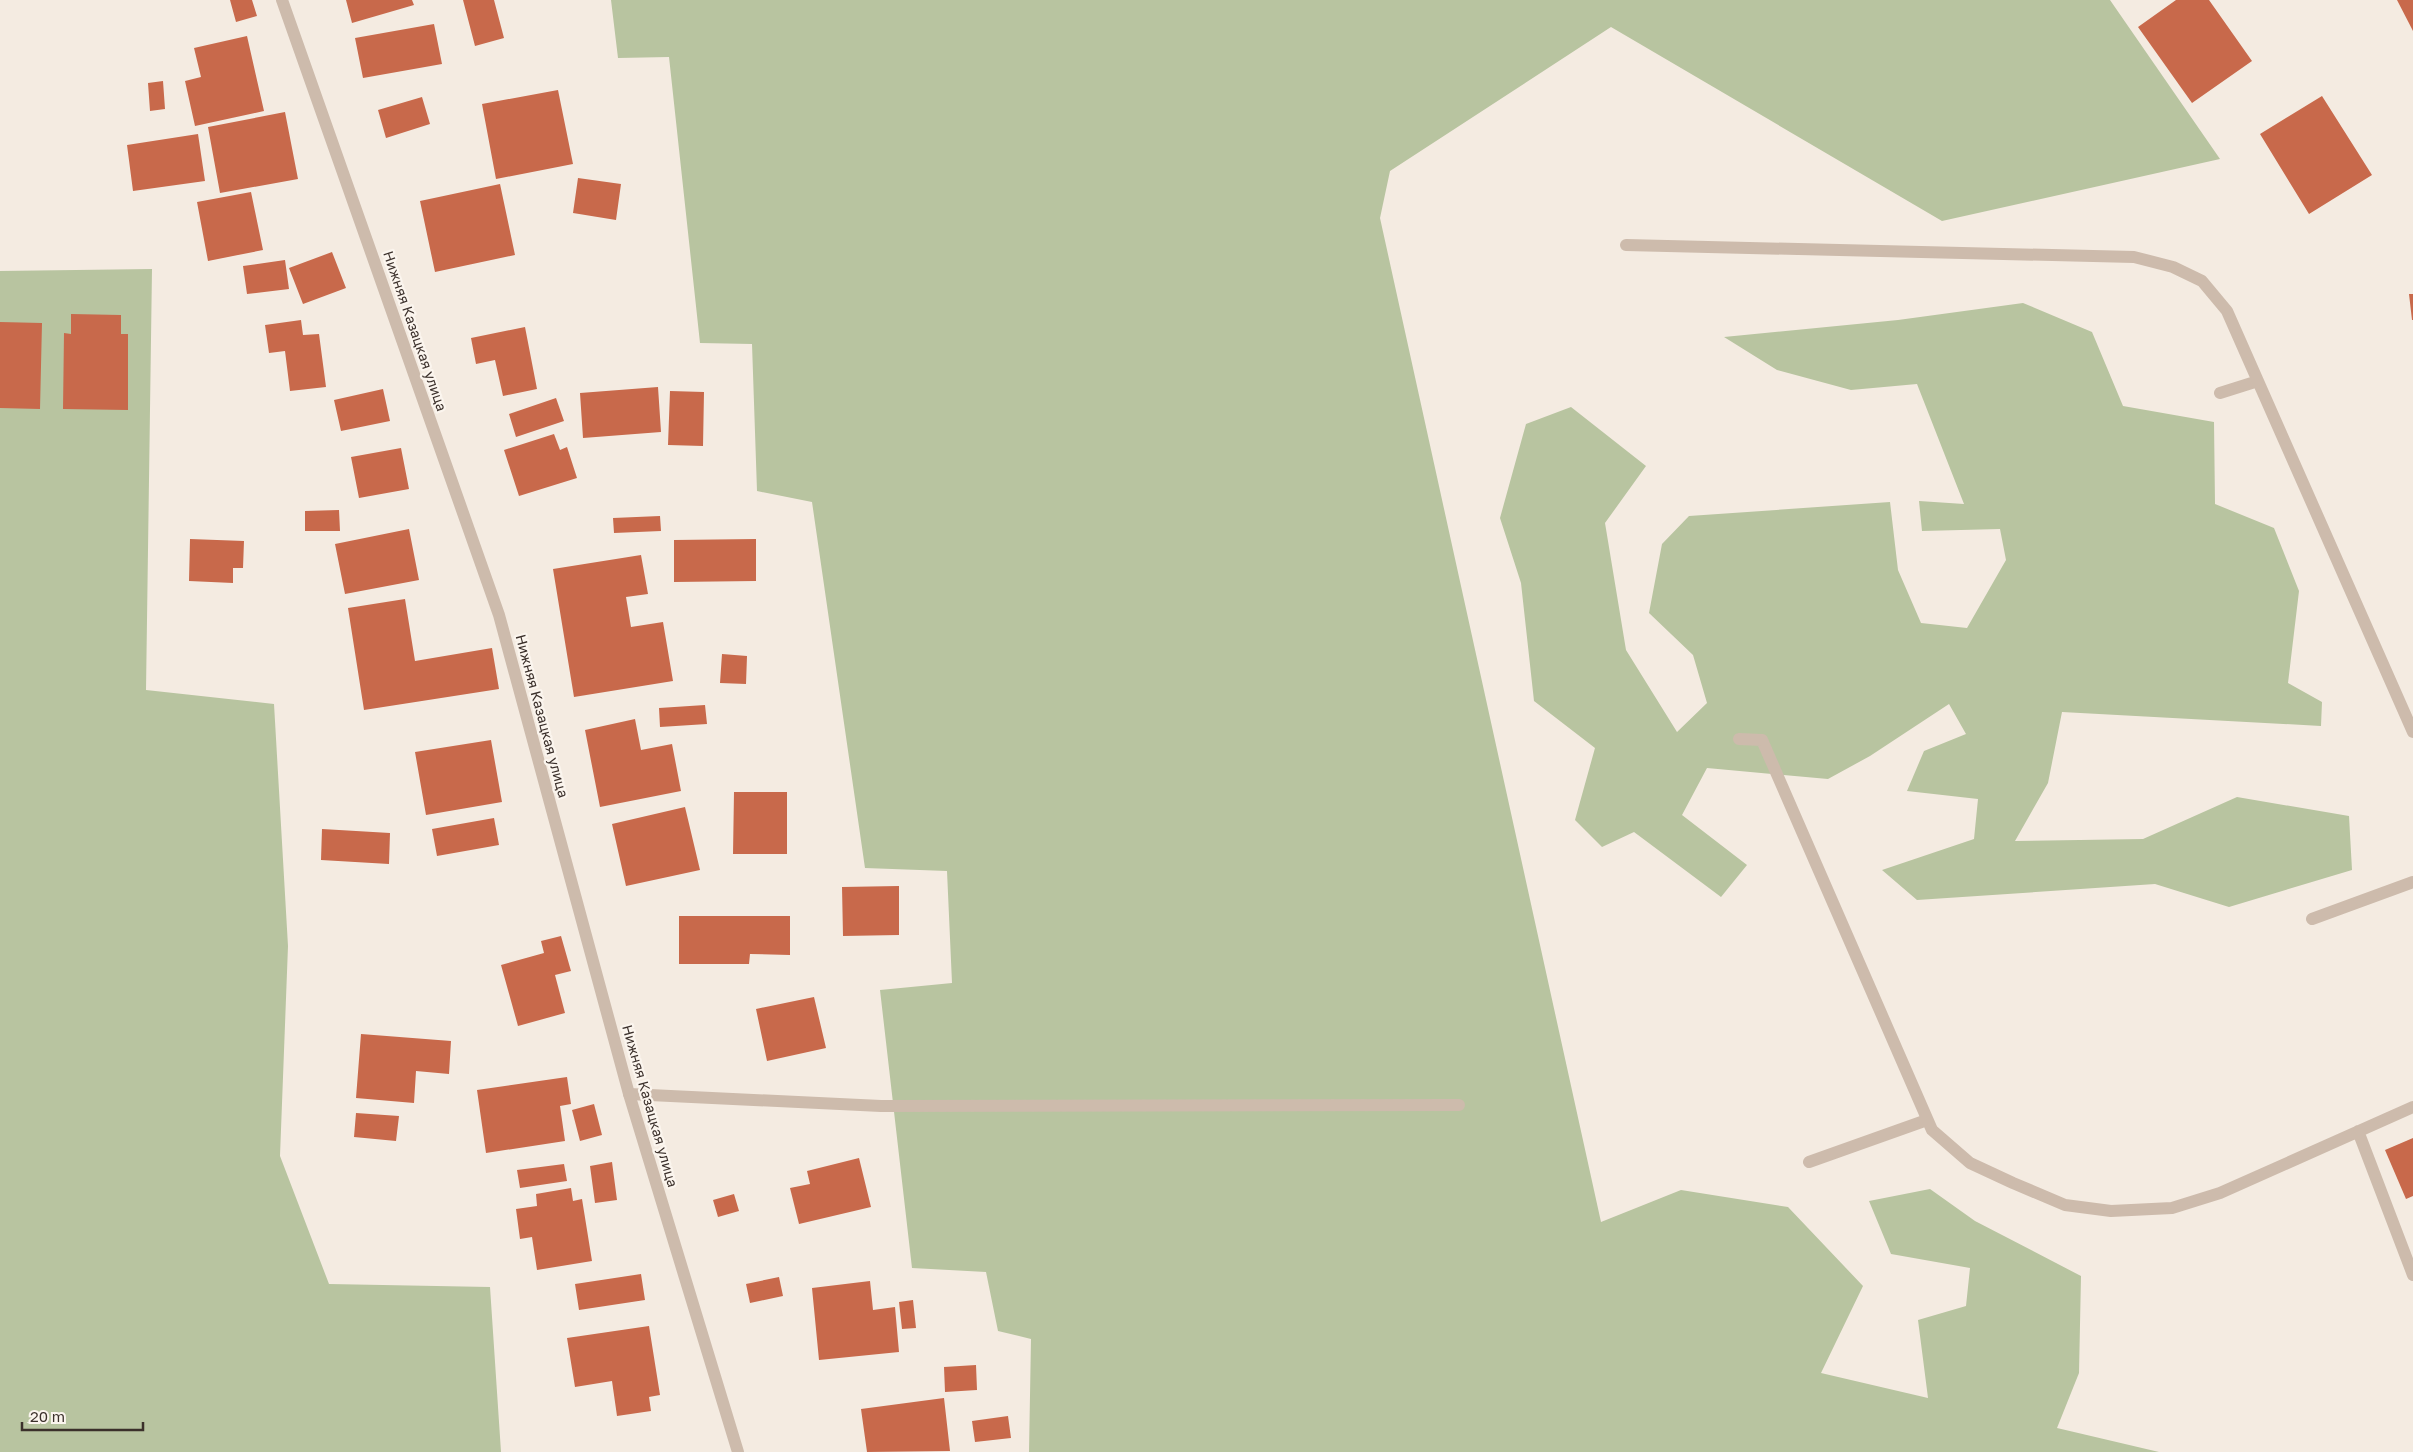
<svg xmlns="http://www.w3.org/2000/svg" width="2413" height="1452" font-family="'Golos Text',sans-serif">
<style>
.green{fill:#b8c4a0}
.building{fill:#c8694b}
.lines{fill:none;stroke-linecap:round;stroke-linejoin:round}
.service{stroke:#cdbbac;stroke-width:12}
.minor{stroke:#cdbbac;stroke-width:12}
.labels{text-anchor:middle;stroke-width:4.5;stroke-linejoin:round;paint-order:stroke}
.street-label{font-size:14px;fill:#3b302b;stroke:#fbf5ee}
</style>
<rect width="100%" height="100%" fill="#f4ebe1"/>
<!-- green -->
<path class="green" d="M611,0h1499l110,159 -278,62 -331,-194 -221,144 -10,47 221,1004 80,-32 107,17 75,79 -42,87 107,25 -10,-78 48,-14 4,-38 -79,-14 -22,-53 61,-12 45,32 106,55 -2,97 -22,55 102,24h-1130l2,-113 -33,-8 -12,-59 -74,-4 -32,-278 72,-7 -5,-112 -82,-3 -53,-366 -55,-11 -5,-147 -52,-1 -31,-286 -51,1z
M152,269l-6,421 128,14 14,242 -8,210 49,128 161,3 11,165h-501v-1181z
M2023,303l69,29 31,74 91,16 1,82 59,24 25,63 -11,92 34,19 -1,24 -259,-14 -14,71 -33,58 128,-2 94,-42 112,19 3,54 -123,37 -74,-23 -238,16 -35,-30 92,-31 4,-40 -71,-8 17,-40 42,-17 -17,-30 -79,52 -42,23 -121,-11 -25,47 65,50 -26,32 -87,-65 -32,15 -27,-27 20,-72 -61,-47 -13,-118 -21,-65 26,-94 45,-17 75,59 -41,57 21,127 51,82 30,-29 -14,-48 -44,-42 13,-69 27,-28 201,-14 8,68 23,53 46,5 39,-68 -6,-31 -78,2 -3,-30 45,3 -47,-120 -66,6 -74,-20 -53,-33 174,-17z"/>
<!-- building -->
<path class="building" d="M230,0h22l5,16 -21,6z
M346,0h66l2,5 -62,18z
M463,0h31l10,38 -29,8z
M2176,0h33l43,61 -60,42 -54,-76z
M2397,0h16v31z
M434,24l8,40 -79,14 -8,-40z
M247,36l17,75 -69,15 -10,-45 16,-4 -7,-29z
M163,81l2,28 -15,2 -2,-28z
M558,90l15,74 -77,15 -14,-75z
M2322,96l50,79 -63,39 -49,-80z
M422,97l8,27 -44,14 -8,-28z
M285,112l13,67 -78,14 -12,-66z
M198,134l7,47 -72,10 -6,-46z
M578,178l43,6 -5,36 -43,-7z
M500,184l15,71 -80,17 -15,-71z
M251,192l12,58 -55,11 -11,-59z
M332,252l14,36 -43,16 -14,-36z
M285,260l4,29 -42,5 -4,-28z
M2409,294h4v26h-1z
M71,314l50,1v19h7v76l-65,-1 1,-76 7,1z
M301,320l2,15 16,-1 7,53 -36,4 -5,-40 -16,2 -4,-28z
M0,322l42,1 -2,86 -40,-1z
M525,327l12,62 -34,7 -8,-36 -19,4 -5,-26z
M658,387l3,45 -78,6 -3,-45z
M383,389l7,32 -49,10 -7,-31z
M670,391l34,1 -1,54 -35,-1z
M556,398l8,23 -48,16 -7,-23z
M554,434l6,16 7,-3 10,31 -58,18 -15,-46z
M401,448l8,41 -50,9 -8,-41z
M339,510l1,21h-35v-20z
M660,516l1,15 -47,2 -1,-15z
M409,529l10,51 -74,14 -10,-50z
M190,539l54,2 -1,27h-10v15l-44,-2z
M756,539v42l-82,1v-42z
M641,555l7,39 -22,3 5,30 32,-5 10,59 -99,16 -21,-128z
M405,599l10,62 77,-13 7,41 -135,21 -16,-102z
M722,654l25,2 -1,28 -26,-1z
M705,705l2,19 -47,3 -1,-19z
M635,719l6,31 31,-6 9,47 -81,16 -15,-77z
M491,740l11,62 -76,13 -11,-63z
M734,792h53v62h-54z
M685,807l15,63 -74,16 -14,-62z
M494,818l5,27 -62,11 -5,-27z
M322,829l68,4 -1,31 -68,-4z
M899,886v49l-56,1 -1,-49z
M679,916h111v39l-40,-1 -1,10h-70z
M561,936l10,35 -16,4 10,38 -47,13 -17,-61 43,-12 -3,-12z
M814,997l12,51 -59,13 -11,-52z
M361,1034l90,7 -2,33 -33,-3 -2,32 -58,-5z
M567,1077l4,27 -11,2 5,35 -79,12 -9,-63z
M594,1104l8,31 -22,6 -8,-31z
M356,1113l43,3 -3,25 -42,-4z
M2413,1138v58l-7,3 -21,-49z
M859,1158l12,49 -72,17 -9,-36 20,-4 -3,-13z
M612,1162l5,38 -22,3 -5,-37z
M564,1164l3,17 -47,7 -3,-18z
M571,1188l2,13 9,-2 10,62 -55,9 -5,-33 -12,2 -4,-30 21,-3 -1,-12z
M734,1194l5,17 -21,6 -5,-17z
M641,1274l4,26 -66,10 -4,-26z
M779,1277l4,19 -33,7 -4,-19z
M870,1281l3,29 22,-3 4,45 -80,8 -7,-72z
M913,1300l3,28 -14,1 -3,-27z
M649,1326l11,69 -11,2 2,14 -34,5 -5,-35 -37,6 -8,-49z
M976,1365l1,25 -32,2 -1,-25z
M944,1398l6,53 -83,1 -6,-43z
M1008,1416l3,22 -36,4 -3,-21z"/>
<g class="lines">
<!-- service -->
<path class="service" d="M1626,245l508,12 39,10 29,14 25,30 186,421
M2220,393l38,-12
M1739,739l23,1 170,390 38,33 43,20 52,22 46,6 61,-3 48,-15 193,-86
M2312,919l101,-37
M629,1094l252,12 578,-1
M2358,1131l55,144
M1809,1162l118,-42"/>
<!-- minor -->
<path class="minor" d="M282,0l217,615 130,479 109,358"/>
</g>
<g class="labels">
<!-- street labels -->
<g class="street-label">
<text transform="translate(415 331) rotate(71)" y="5">Нижняя Казацкая улица</text>
<text transform="translate(542 716) rotate(75)" y="5">Нижняя Казацкая улица</text>
<text transform="translate(650 1106) rotate(74)" y="5">Нижняя Казацкая улица</text>
</g>
</g>
<!-- scale -->
<path d="M22 1422v8h121v-8" fill="none" stroke="#3b302b" stroke-width="2.5"/>
<text x="30" y="1422" font-size="15" fill="#3b302b" stroke="#fbf5ee" stroke-width="4" paint-order="stroke">20 m</text>
</svg>
